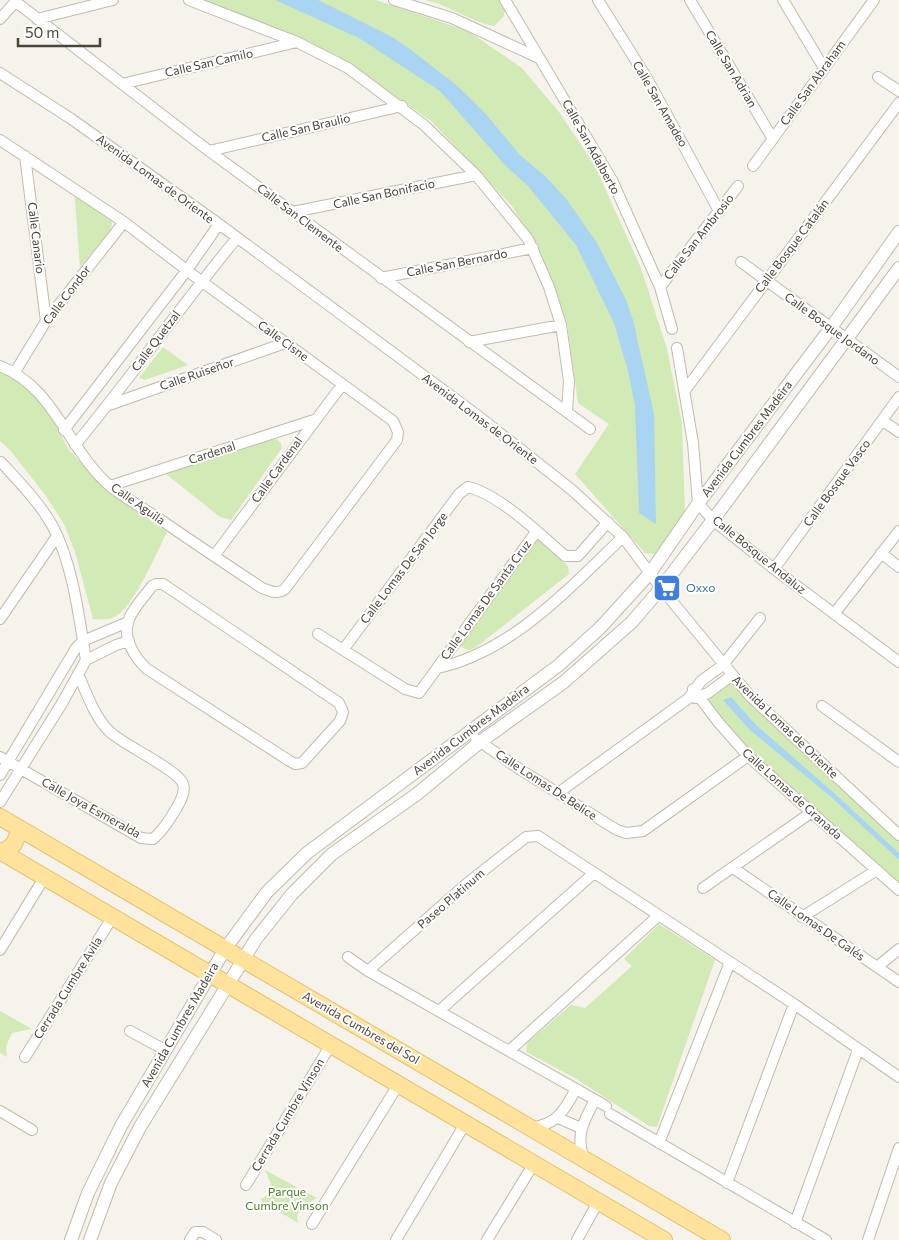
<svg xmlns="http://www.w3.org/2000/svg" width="899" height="1240" font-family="Commissioner,sans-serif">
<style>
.green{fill:#d2eab5}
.water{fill:#a9d4f2}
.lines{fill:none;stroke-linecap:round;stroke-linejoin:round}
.minor-casing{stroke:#c2bbae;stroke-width:12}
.tertiary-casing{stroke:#c2bbae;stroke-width:14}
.primary-casing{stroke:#e6c16a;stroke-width:18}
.minor{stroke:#fff;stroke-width:10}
.tertiary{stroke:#fff;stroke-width:12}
.primary{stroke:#ffe39c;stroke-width:16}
.labels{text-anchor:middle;stroke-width:4;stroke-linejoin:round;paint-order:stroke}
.street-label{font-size:12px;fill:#4b4439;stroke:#fff}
.shop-label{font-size:12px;fill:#366cbe;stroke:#fff;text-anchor:start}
.park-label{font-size:12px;fill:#4a7f2a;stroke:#fff}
</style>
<rect width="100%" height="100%" fill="#f6f3ec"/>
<!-- green -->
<path class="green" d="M201,0h175l92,31 54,37 37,44 36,54 46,102 26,81 15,74 3,91 -27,40 -13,-1 -70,-79 34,-50 -31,-21 -11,-80 -24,-65 -31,-52 -81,-85 -95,-66 -45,-21z
M424,0h78l3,7 -1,9 -10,10c-24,-4 -45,-22 -70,-26z
M74,188l33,27 5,7 -2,9 -30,36z
M163,347l25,18 -43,15 -6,-2z
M0,371l25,12 18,19 26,48 37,40 61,42c-9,18 -34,76 -51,84 -7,4 -16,4 -23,3l-18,-67 -11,-28 -18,-28 -36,-46 -10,-9z
M274,437l7,6 1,5 -51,72 -11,-3 -54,-43z
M536,538l32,28 1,8 -94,74 -6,2 -8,-3 -5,-6z
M731,676l168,159v56l-151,-135 -48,-58z
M659,924l56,36 -58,167 -8,-1 -74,-48 -49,-26 1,-9 44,-38 14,3 47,-42 -8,-7z
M0,1011l32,18 -20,4 -6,13 1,11 -7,-4z
M265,1170l52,28 -16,9 -4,9 1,7 -38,-23 10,-7 1,-9z"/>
<!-- water -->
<path class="water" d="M275,0h43l76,38 17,12 44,34 29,28 35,42 27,23 21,23 30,43 29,57 7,20 21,94 2,110 -17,-11 -4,-108 -7,-34 -14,-48 -38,-78 -48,-59 -23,-21 -65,-74 -81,-53z
M731,697l25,28 78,68 65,60v7l-69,-64 -80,-66 -27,-30z"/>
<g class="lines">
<!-- minor casing -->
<g class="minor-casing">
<path id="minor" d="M189,0l108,42 51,26 76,57 52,50 52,64 21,48 12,38 8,56 -2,30
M394,0l58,18 87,40
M505,0l107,180 48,107 12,42
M598,0l50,80 71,131
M690,0l83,139
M783,0l41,68
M16,2l193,149 381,278
M0,19l17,-19
M37,19l76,-19
M0,73l70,45 149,106 258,191 95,75 51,47 38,51 89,108 149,139
M878,77l21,14
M122,84l175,-42
M0,140l124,82 77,59 192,140 5,11 -1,8 -112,149c-8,6 -15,2 -23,-1 -35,-23 -69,-46 -104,-70 -15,-10 -33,-20 -47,-31 -43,-36 -56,-100 -111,-121
M209,151l193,-45
M25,156l21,165
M753,166l121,-166
M293,212l183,-37
M741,262l158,115
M381,278l152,-30
M660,287l78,-101
M469,342l92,-17
M677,348l16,95 5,60 15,17 61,49 125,93
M15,372l31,-51 78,-99
M686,389l213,-286
M109,405l176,-62
M883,421l16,11
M64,430l123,-160 32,-46
M75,445c56,-67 106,-140 162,-207
M1,462c18,20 38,40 51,63 21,39 27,92 34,135
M110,486l204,-66
M881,553l18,14
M214,556l128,-171
M774,569l125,-172
M156,584h7l176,119 4,9 -3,9 -38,42 -7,1 -7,-4 -141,-91c-11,-10 -24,-29 -19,-46 2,-12 17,-27 24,-37z
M834,614l65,-83
M0,619l57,-83
M318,634l87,55 14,4 117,-161
M343,650l116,-156 9,-7c31,7 73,48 97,69h13l30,-34
M437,668c75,-16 132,-80 186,-131
M693,689l26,34 29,33 151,134
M695,698l13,-5 23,-17
M822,706l77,56
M476,739l45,31 96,60 9,3 17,-2 105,-75
M0,757l141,81 12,1c11,-9 16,-19 23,-30 4,-7 10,-17 7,-25 -4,-14 -60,-39 -74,-53 -15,-15 -22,-37 -31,-57
M0,775l76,-127 7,-7 45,-19
M558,793l131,-95 12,-17 22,-16 37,-47
M0,802l61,-97 25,-45 30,-15 13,-4
M733,868l166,114
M703,888l109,-76
M802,917l75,-47
M0,950l44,-72
M348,957l20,14 238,135
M877,967l22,-18
M368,971l97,-86 61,-48 12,-1 256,168 105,73
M439,1011l155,-138
M130,1031l35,19
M509,1051l149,-135
M25,1057l87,-139
M0,1111l32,19
M610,1114l216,126
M558,1118l23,10
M531,1127c26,-1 34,-18 45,-38
M659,1143l71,-181
M584,1158c-9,-22 0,-38 11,-58
M727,1183l67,-179
M246,1185l84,-139
M795,1223l63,-173
M312,1224l86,-139
M190,1240l5,-8h8l13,8
M396,1240l69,-116
M487,1240l46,-75
M577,1240l21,-38
M868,1240l31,-92"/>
</g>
<!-- tertiary casing -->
<g class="tertiary-casing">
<path id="tertiary" d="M71,1240l17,-47 33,-67 104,-177 42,-57 40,-39 252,-188 42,-38 49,-54 47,-68 133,-176 69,-97
M90,1240l21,-57 29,-56 116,-188 36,-45 40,-40 85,-60 63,-52 84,-60 68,-60 29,-34 52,-68 186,-252"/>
</g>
<!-- primary casing -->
<g class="primary-casing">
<path id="primary" d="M0,817l722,423
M0,851l664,389
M3,853l11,-9 6,-15"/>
</g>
<!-- minor -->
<use href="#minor" class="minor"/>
<!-- tertiary -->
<use href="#tertiary" class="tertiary"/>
<!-- primary -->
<use href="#primary" class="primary"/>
</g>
<!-- icons -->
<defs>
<g id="supermarket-square" transform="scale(1.4375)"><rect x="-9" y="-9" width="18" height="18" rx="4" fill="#3f7fe0" stroke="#fff"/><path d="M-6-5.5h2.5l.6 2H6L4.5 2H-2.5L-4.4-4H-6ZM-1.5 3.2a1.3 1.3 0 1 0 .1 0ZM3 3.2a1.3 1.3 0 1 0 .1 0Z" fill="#fff"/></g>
</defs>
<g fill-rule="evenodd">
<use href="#supermarket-square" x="667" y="588"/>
</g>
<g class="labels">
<!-- street labels -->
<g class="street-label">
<text transform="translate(209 63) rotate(-13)" y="4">Calle San Camilo</text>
<text transform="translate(731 69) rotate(59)" y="4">Calle San Adrian</text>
<text transform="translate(813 83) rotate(-54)" y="4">Calle San Abraham</text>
<text transform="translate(660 104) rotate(60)" y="4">Calle San Amadeo</text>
<text transform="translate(306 128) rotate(-13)" y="4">Calle San Braulio</text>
<text transform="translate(591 147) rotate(61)" y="4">Calle San Adalberto</text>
<text transform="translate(155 179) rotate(36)" y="4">Avenida Lomas de Oriente</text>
<text transform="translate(384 194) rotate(-12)" y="4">Calle San Bonifacio</text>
<text transform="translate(300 218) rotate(37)" y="4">Calle San Clemente</text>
<text transform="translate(699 237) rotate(-52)" y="4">Calle San Ambrosio</text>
<text transform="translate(36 238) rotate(83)" y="4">Calle Canario</text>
<text transform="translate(792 246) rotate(-53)" y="4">Calle Bosque Catalán</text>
<text transform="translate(457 263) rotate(-11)" y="4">Calle San Bernardo</text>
<text transform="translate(67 295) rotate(-53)" y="4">Calle Condor</text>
<text transform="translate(832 329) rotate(36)" y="4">Calle Bosque Jordano</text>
<text transform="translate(156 341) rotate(-53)" y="4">Calle Quetzal</text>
<text transform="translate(283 341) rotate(36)" y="4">Calle Cisne</text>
<text transform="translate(197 374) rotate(-19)" y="4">Calle Ruiseñor</text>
<text transform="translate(480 419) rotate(37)" y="4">Avenida Lomas de Oriente</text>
<text transform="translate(747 439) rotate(-53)" y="4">Avenida Cumbres Madeira</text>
<text transform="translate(212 453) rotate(-18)" y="4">Cardenal</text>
<text transform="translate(277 470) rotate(-54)" y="4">Calle Cardenal</text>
<text transform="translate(837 483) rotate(-54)" y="4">Calle Bosque Vasco</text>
<text transform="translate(138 504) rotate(35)" y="4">Calle Aguila</text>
<text transform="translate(759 555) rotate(39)" y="4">Calle Bosque Andaluz</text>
<text transform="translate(404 568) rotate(-53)" y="4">Calle Lomas De San Jorge</text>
<text transform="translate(486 600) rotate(-54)" y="4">Calle Lomas De Santa Cruz</text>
<text transform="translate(785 727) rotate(44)" y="4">Avenida Lomas de Oriente</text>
<text transform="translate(471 730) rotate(-37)" y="4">Avenida Cumbres Madeira</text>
<text transform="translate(546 785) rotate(33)" y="4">Calle Lomas De Belice</text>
<text transform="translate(792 794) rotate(42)" y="4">Calle Lomas de Granada</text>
<text transform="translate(91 808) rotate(29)" y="4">Calle Joya Esmeralda</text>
<text transform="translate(451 899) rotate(-41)" y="4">Paseo Platinum</text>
<text transform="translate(816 925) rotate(35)" y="4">Calle Lomas De Galés</text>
<text transform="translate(68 988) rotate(-58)" y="4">Cerrada Cumbre Avila</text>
<text transform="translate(180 1025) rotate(-60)" y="4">Avenida Cumbres Madeira</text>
<text transform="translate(361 1028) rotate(30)" y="4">Avenida Cumbres del Sol</text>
<text transform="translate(288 1115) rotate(-59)" y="4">Cerrada Cumbre Vinson</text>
</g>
<!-- shop labels -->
<g class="shop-label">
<text x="686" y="592">Oxxo</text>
</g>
<!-- park labels -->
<g class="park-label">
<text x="287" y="1196">Parque<tspan x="287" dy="14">Cumbre Vinson</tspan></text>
</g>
</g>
<!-- scale -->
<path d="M18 38v8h82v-8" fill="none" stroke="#4b4439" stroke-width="2.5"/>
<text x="25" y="38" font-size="15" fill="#4b4439" stroke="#ffffff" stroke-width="4" paint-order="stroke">50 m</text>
</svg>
